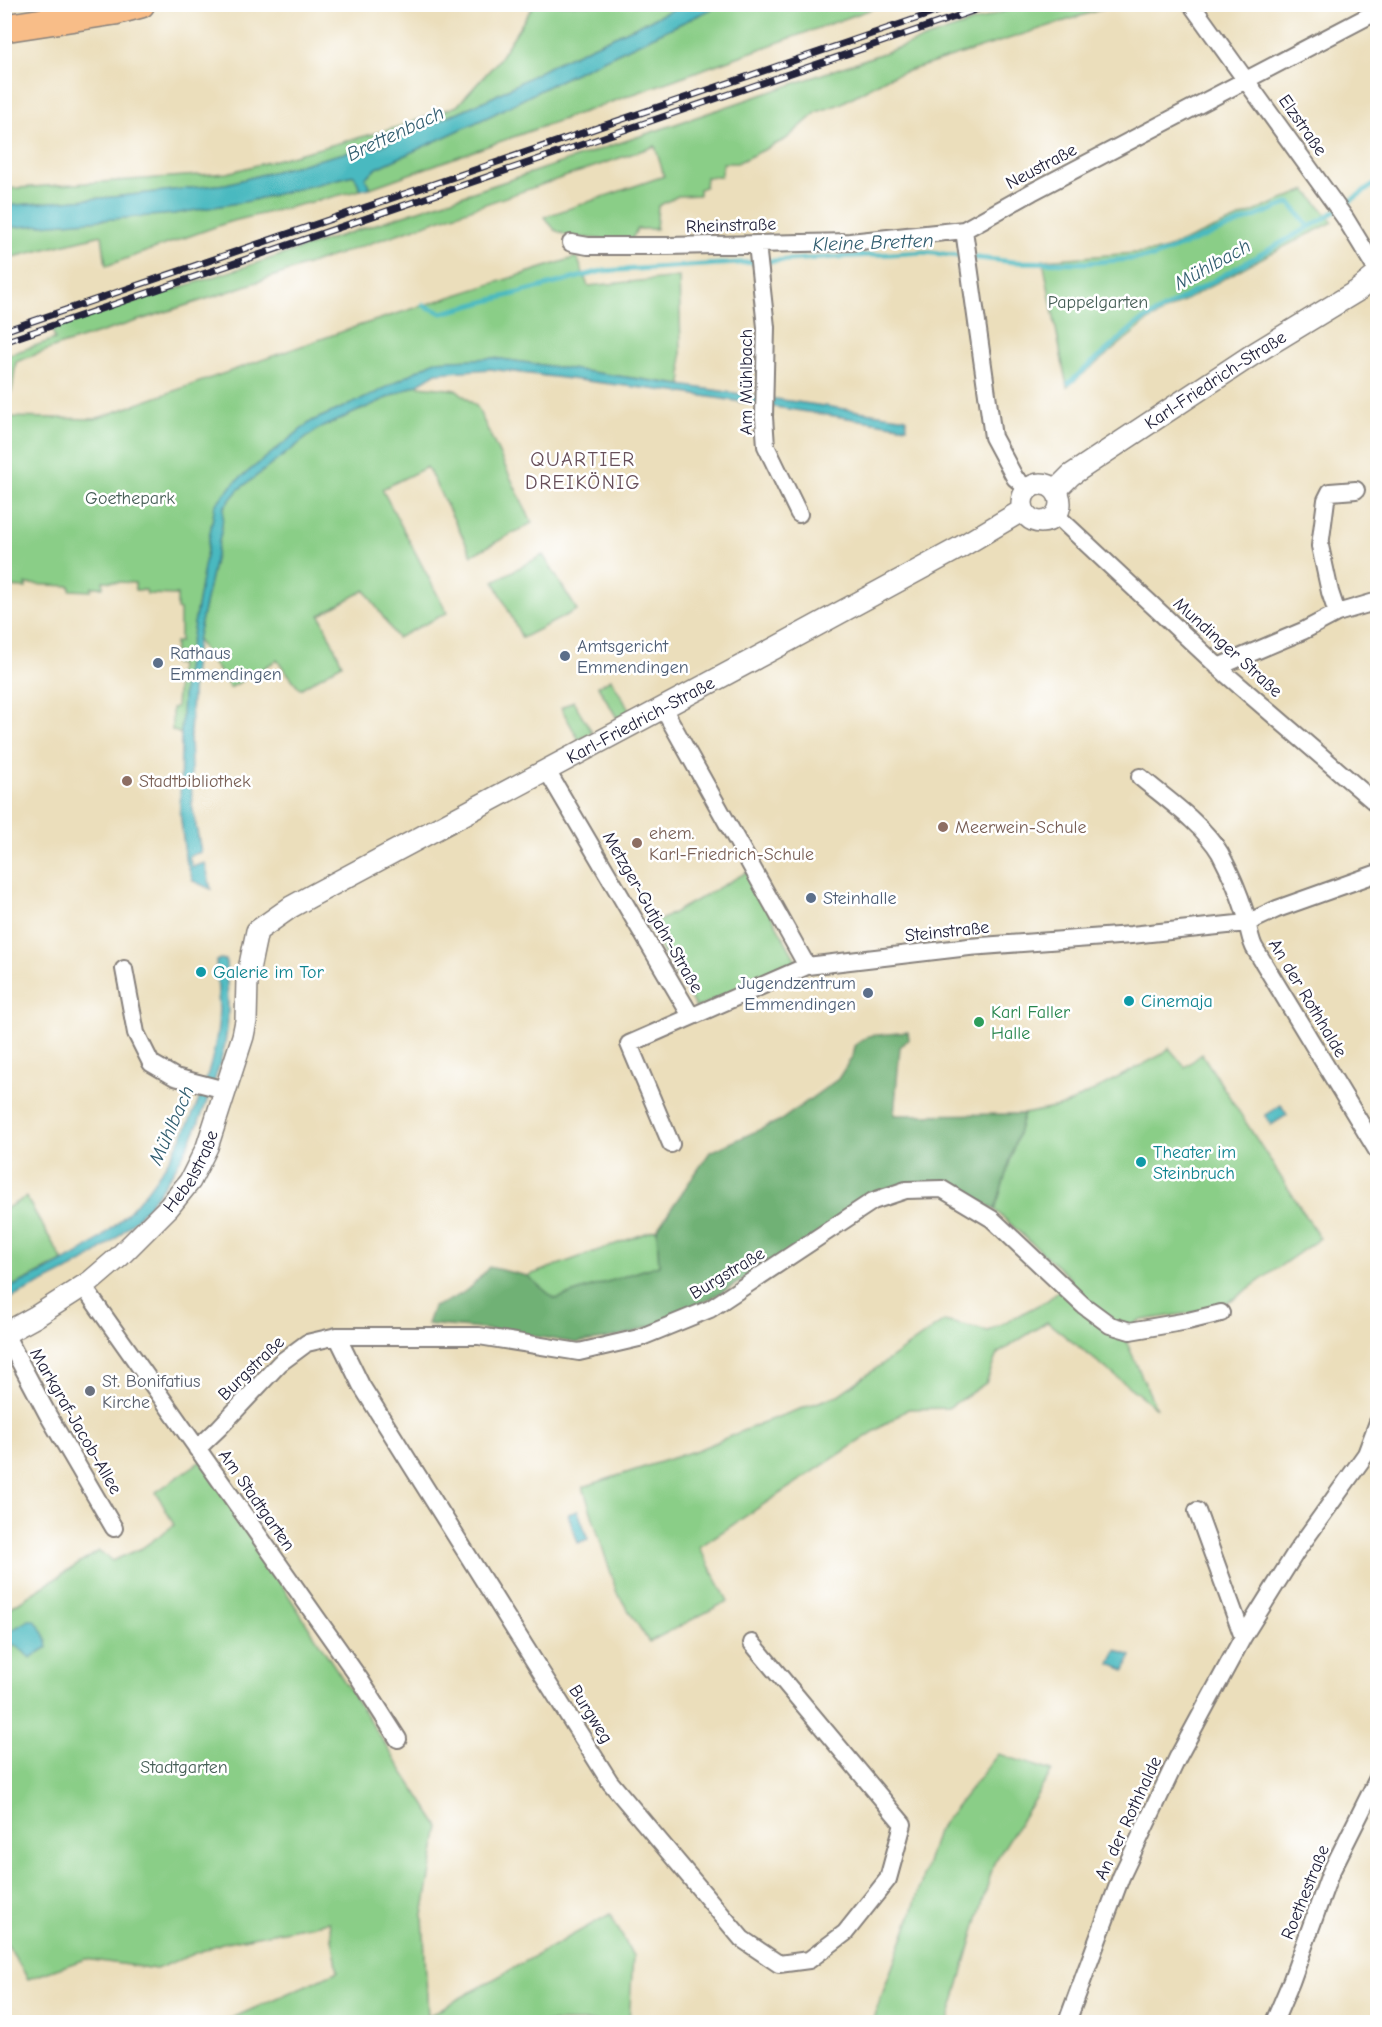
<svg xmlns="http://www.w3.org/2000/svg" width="1382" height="2027" font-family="'Comic Neue',sans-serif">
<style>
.green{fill:#8ace87;stroke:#567861;stroke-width:1.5}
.forest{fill:#6fb174;stroke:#486a58;stroke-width:1.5}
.water{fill:#4ab9c0;stroke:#366e7e;stroke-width:1.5}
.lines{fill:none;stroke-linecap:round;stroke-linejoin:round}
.stream{stroke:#4ab9c0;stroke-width:5}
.minor-casing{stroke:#86807b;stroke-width:20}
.tertiary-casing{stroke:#86807b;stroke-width:24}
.primary-casing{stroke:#86807b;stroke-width:30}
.minor{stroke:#fff;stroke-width:16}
.tertiary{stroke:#fff;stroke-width:21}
.primary{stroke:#f8bd88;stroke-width:27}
.rail-casing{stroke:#22223b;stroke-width:7}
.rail{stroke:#fff;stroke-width:4.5;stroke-dasharray:14;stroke-linecap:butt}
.service-dot{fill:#5c6f8a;stroke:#fff;stroke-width:2}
.education-dot{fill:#8d6e63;stroke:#fff;stroke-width:2}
.culture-dot{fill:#0f9aa8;stroke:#fff;stroke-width:2}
.leisure-dot{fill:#2e9e5b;stroke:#fff;stroke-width:2}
.worship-dot{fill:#6b7280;stroke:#fff;stroke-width:2}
.labels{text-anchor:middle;stroke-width:5;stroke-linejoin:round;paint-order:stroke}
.street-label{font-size:18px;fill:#22223b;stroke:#fff}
.park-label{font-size:18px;fill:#465e56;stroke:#fff}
.service-label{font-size:18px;fill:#4e5e75;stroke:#fff;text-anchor:start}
.education-label{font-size:18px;fill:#785e54;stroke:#fff;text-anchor:start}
.culture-label{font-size:18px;fill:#0d838f;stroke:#fff;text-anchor:start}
.leisure-label{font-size:18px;fill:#27864d;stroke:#fff;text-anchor:start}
.worship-label{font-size:18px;fill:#5b616d;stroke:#fff;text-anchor:start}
.water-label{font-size:20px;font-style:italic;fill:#325e70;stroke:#fff}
.neighbourhood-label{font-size:20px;letter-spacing:1.5px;fill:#664e59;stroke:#fff}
</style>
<rect width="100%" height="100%" fill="#fff"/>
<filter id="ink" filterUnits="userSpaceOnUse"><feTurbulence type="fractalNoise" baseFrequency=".0167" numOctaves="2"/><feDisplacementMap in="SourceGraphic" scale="12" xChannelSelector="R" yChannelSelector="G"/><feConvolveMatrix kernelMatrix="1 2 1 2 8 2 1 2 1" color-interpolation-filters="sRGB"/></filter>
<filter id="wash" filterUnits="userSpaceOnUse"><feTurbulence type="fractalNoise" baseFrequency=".008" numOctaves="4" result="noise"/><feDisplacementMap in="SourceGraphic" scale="24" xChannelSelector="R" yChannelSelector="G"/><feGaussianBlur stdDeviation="1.35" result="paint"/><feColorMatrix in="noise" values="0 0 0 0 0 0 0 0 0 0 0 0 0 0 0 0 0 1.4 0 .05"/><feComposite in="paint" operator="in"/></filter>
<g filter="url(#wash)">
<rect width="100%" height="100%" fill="#ebdebb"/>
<!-- green -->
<path class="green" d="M534,5h149l-127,58 -63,34 -117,51 -20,2 -130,34 -113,13 -108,9v-17l222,-16 168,-45 62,-22 40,-44z
M720,5h163l-513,183 -5,-10 12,-10 115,-53 64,-33z
M1022,5h93l-226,72 -49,27 -23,8 -31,27 -49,24h-14l-2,14h-15l-1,10 -6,2v6l-21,1 -20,10 -2,23h-19l-6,12 -61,-4 -15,-7 -11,-13 120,-41 -9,-30 -436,149 -158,50 -45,17 -4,29 -7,11 -1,-39 3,-1 -2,-6 50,-17 -3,-11c325,-101 648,-211 970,-323z
M354,175l7,15 -132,32 -123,44 -4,-31 -97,24 -1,-31 169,-14 76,-13z
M1306,190l27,32 -83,42 -102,57 -81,66 -24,-127 118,-9z
M577,257l11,29 91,-9 3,108 -188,-27 -59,3 -63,34 -60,26 -78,62 -19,22 -31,176 -3,53 -9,-4v-22l4,-1 3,-43h-5l1,-22h5v-32l-3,-1v-14l-30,-1 -1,-4h-11v-7l-32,-2v6h-11l-1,4 -21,-1v-4l-44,-2v4l-21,-1v-170l90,2 263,-93z
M418,384l1,2 38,4 20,17 55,116 -60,32 -45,-88 -45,22 65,124 -50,25 -32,-48 -45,25 22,49 -42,25 -23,-29 -47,28 -33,-48 24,-108 3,-25 14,-17 80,-61z
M543,555l34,55 -55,28 -28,-57z
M611,679l19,32 -13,7 -19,-32z
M573,701l19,31 -13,8 -18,-32z
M747,872l51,92 -102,44 -48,-81z
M1169,1048l16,19 17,-13 118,184 -85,60 -18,9 -20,5 -60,9 -7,10 -3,12 29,65 -109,-86 -50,32 -11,29 -38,25 -40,1 -209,138 29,54 -79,41 -32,-49 -34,-106 117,-38 59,-25 79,-29 106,-74 44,10 60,-31 23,-21 -76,-69 29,-96 40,-8 97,-51z
M26,1197l37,64 -58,29v-81z
M657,1229l2,36 -104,34 -28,-23z
M201,1461l238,366 -16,88 5,101 182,-102 23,42 -4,66h-406l115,-51 -9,-49 -107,21 -66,26 -71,-10 -57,20 -23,-38v-330l94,-60 13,10 30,-13 32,-23 -18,-33z
M998,1754l54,17 -58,92 -46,159h-76l39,-106 26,-85z"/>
<!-- forest -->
<path class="forest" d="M908,1032l1,7 -9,8 -6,68 130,-1 -29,96 -38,-22 -19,-6 -38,2 -155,95 -64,36 -46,17 -31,7 -28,4 -73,-12 -76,-7 6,-17c29,-11 37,-17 56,-40l38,9 28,23 104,-34 -2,-36 53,-77 71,-32 57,-41 14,-22 2,-11 14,-10z"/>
<!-- water -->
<path class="water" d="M683,5h37l-164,77 -64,33 -115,53 -12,10 5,10 -9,2 -7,-15 -105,26 -76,13 -168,14v-22l108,-9 113,-13 130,-34 20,-2 117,-51 63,-34z
M494,358l412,60 1,9 -224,-34 -193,-24 -54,4 -18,11 -100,45 -80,61 -14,17 -3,25 -24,108 -4,36 -3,60 2,69 9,47 -12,4 3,11 13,-4 6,26 -18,-8 -8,-24 -5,-47 1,-76 3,-53 31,-176 19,-22 78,-62 60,-26 63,-34z
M220,959l6,1c1,25 4,52 0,77 -2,18 -9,36 -15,53 -20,59 -48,107 -95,148 -32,28 -74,45 -111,63v-11c29,-14 62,-27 89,-47 62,-46 111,-132 123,-209 4,-24 0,-49 -1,-73z
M1281,1105l6,10 -16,10 -6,-10z
M578,1511l10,28 -10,4 -10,-29z
M29,1620h5c7,7 13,17 14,27l-18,11c-9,-8 -13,-17 -26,-12l1,-12z
M1116,1650l15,6 -6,14 -15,-6z"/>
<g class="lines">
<!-- stream -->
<path class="stream" d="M423,305l19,8 160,-42 322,-19 90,10 72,1 67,-6 137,-54 19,24
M1069,383l68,-59 188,-106 53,-36"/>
</g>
</g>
<g filter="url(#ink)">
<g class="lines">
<!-- minor casing -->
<g class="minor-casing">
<path id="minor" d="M1191,4l154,214 33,54
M964,230l29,207 22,41 13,11
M571,243l17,3h80l182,-4 114,-12 68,-38 346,-181
M757,244l9,83 -2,90 2,29 33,68
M1056,515l171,160 151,130
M1337,613l-7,-21 -10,-46 6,-46 4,-8 26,-2
M1218,667l85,-36 34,-18 41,-12
M663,708l144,258 162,-19 162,-12 116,-12 30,-14 101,-36
M546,769l145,247
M1140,777c25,21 63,47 80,76 9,17 19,40 25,59 3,12 4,24 9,35l124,205
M124,969l12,64 15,30 24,14 50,13
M671,1144l-42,-100 178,-78
M83,1286l276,392 39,61
M5,1334l43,81 66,113
M337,1336l24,49 249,397 132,157 37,25 30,-4 36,-27 43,-54 15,-55 -151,-181
M197,1449l22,-21 61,-65 27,-20 30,-7h142l100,16 60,-14 71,-29 163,-108 33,-11 36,-1 50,30 91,86 27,20 20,6 58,-10 33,-8
M1197,1511l46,126
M1067,2022l54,-145 57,-120 65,-120 53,-85 70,-98 12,-32
M1274,2022l17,-40 39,-108 48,-96"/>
</g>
<!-- tertiary casing -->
<g class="tertiary-casing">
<g id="tertiary">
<circle cx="1041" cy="503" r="19"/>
<path id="s1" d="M1056,490l15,-15 181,-120 105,-64 21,-17"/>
<path id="s2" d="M4,1334l31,-17 56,-36 28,-24 50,-50 21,-26 17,-34 36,-111 3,-15 1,-42 10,-48 34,-24 22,-12 462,-247 184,-100 64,-38"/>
</g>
</g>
<!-- primary casing -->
<g class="primary-casing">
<path id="primary" d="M4,28l111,-17 26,-7"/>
</g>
<!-- minor -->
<use href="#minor" class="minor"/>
<!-- tertiary -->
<use href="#tertiary" class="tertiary"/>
<!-- primary -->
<use href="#primary" class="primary"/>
<!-- rail casing -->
<g class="rail-casing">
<path id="rail" d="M4,331l955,-327
M4,342l989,-338"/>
</g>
<!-- rail -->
<use href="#rail" class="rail"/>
</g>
</g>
<!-- markers -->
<g class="service-dot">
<circle cx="565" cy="656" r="6"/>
<circle cx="158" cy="663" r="6"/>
<circle cx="811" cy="898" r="6"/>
<circle cx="868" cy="993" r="6"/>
</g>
<g class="education-dot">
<circle cx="127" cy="781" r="6"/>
<circle cx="943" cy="827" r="6"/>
<circle cx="637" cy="843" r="6"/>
</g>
<g class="culture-dot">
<circle cx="201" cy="972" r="6"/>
<circle cx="1129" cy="1001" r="6"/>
<circle cx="1141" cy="1162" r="6"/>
</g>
<circle class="leisure-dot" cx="979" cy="1022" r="6"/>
<circle class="worship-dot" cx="90" cy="1391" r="6"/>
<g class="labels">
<!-- street labels -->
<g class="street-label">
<text transform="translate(1303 125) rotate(55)" y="6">Elzstraße</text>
<text transform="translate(1041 166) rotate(-28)" y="6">Neustraße</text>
<text transform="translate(731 225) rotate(-2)" y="6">Rheinstraße</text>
<text dy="6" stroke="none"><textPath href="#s1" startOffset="194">Karl-Friedrich-Straße</textPath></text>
<text transform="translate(746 382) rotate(-90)" y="6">Am Mühlbach</text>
<text transform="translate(1228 647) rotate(42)" y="6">Mundinger Straße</text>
<text dy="6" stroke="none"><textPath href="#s2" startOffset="942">Karl-Friedrich-Straße</textPath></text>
<text transform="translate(653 912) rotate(60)" y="6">Metzger-Gutjahr-Straße</text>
<text transform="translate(947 931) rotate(-6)" y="6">Steinstraße</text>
<text transform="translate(1308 998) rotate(59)" y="6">An der Rothhalde</text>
<text dy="6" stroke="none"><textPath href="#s2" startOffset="252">Hebelstraße</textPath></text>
<text transform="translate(727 1273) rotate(-31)" y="6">Burgstraße</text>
<text transform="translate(251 1368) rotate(-44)" y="6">Burgstraße</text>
<text transform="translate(76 1421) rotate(60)" y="6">Markgraf-Jacob-Allee</text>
<text transform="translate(257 1500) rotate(55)" y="6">Am Stadtgarten</text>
<text transform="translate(591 1714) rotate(58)" y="6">Burgweg</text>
<text transform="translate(1128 1818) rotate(-65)" y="6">An der Rothhalde</text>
<text transform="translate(1305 1892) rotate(-68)" y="6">Roethestraße</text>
</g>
<!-- park labels -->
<g class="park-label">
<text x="1098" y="308">Pappelgarten</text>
<text x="130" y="504">Goethepark</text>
<text x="184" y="1773">Stadtgarten</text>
</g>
<!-- service labels -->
<g class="service-label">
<text x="577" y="652">Amtsgericht<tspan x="577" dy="21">Emmendingen</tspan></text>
<text x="170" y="659">Rathaus<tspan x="170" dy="21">Emmendingen</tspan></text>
<text x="823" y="904">Steinhalle</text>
<text x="856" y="989" text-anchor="end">Jugendzentrum<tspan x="856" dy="21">Emmendingen</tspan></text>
</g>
<!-- education labels -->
<g class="education-label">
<text x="139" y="787">Stadtbibliothek</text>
<text x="955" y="833">Meerwein-Schule</text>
<text x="649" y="839">ehem.<tspan x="649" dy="21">Karl-Friedrich-Schule</tspan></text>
</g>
<!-- culture labels -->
<g class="culture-label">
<text x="213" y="978">Galerie im Tor</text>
<text x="1141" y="1007">Cinemaja</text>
<text x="1153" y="1158">Theater im<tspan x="1153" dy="21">Steinbruch</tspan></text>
</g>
<!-- leisure labels -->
<g class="leisure-label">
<text x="991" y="1018">Karl Faller<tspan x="991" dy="21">Halle</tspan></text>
</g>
<!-- worship labels -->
<g class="worship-label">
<text x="102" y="1387">St. Bonifatius<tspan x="102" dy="21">Kirche</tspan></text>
</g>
<!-- water labels -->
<g class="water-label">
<text transform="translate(395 133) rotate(-25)" y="7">Brettenbach</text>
<text transform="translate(873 242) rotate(-2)" y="7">Kleine Bretten</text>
<text transform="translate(1212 264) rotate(-29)" y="7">Mühlbach</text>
<text transform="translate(171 1125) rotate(-66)" y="7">Mühlbach</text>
</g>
<!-- neighbourhood labels -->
<g class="neighbourhood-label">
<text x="583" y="466">QUARTIER<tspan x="583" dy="23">DREIKÖNIG</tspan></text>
</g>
</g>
<!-- margin -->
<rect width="1382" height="2027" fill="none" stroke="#fff" stroke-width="24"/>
</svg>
